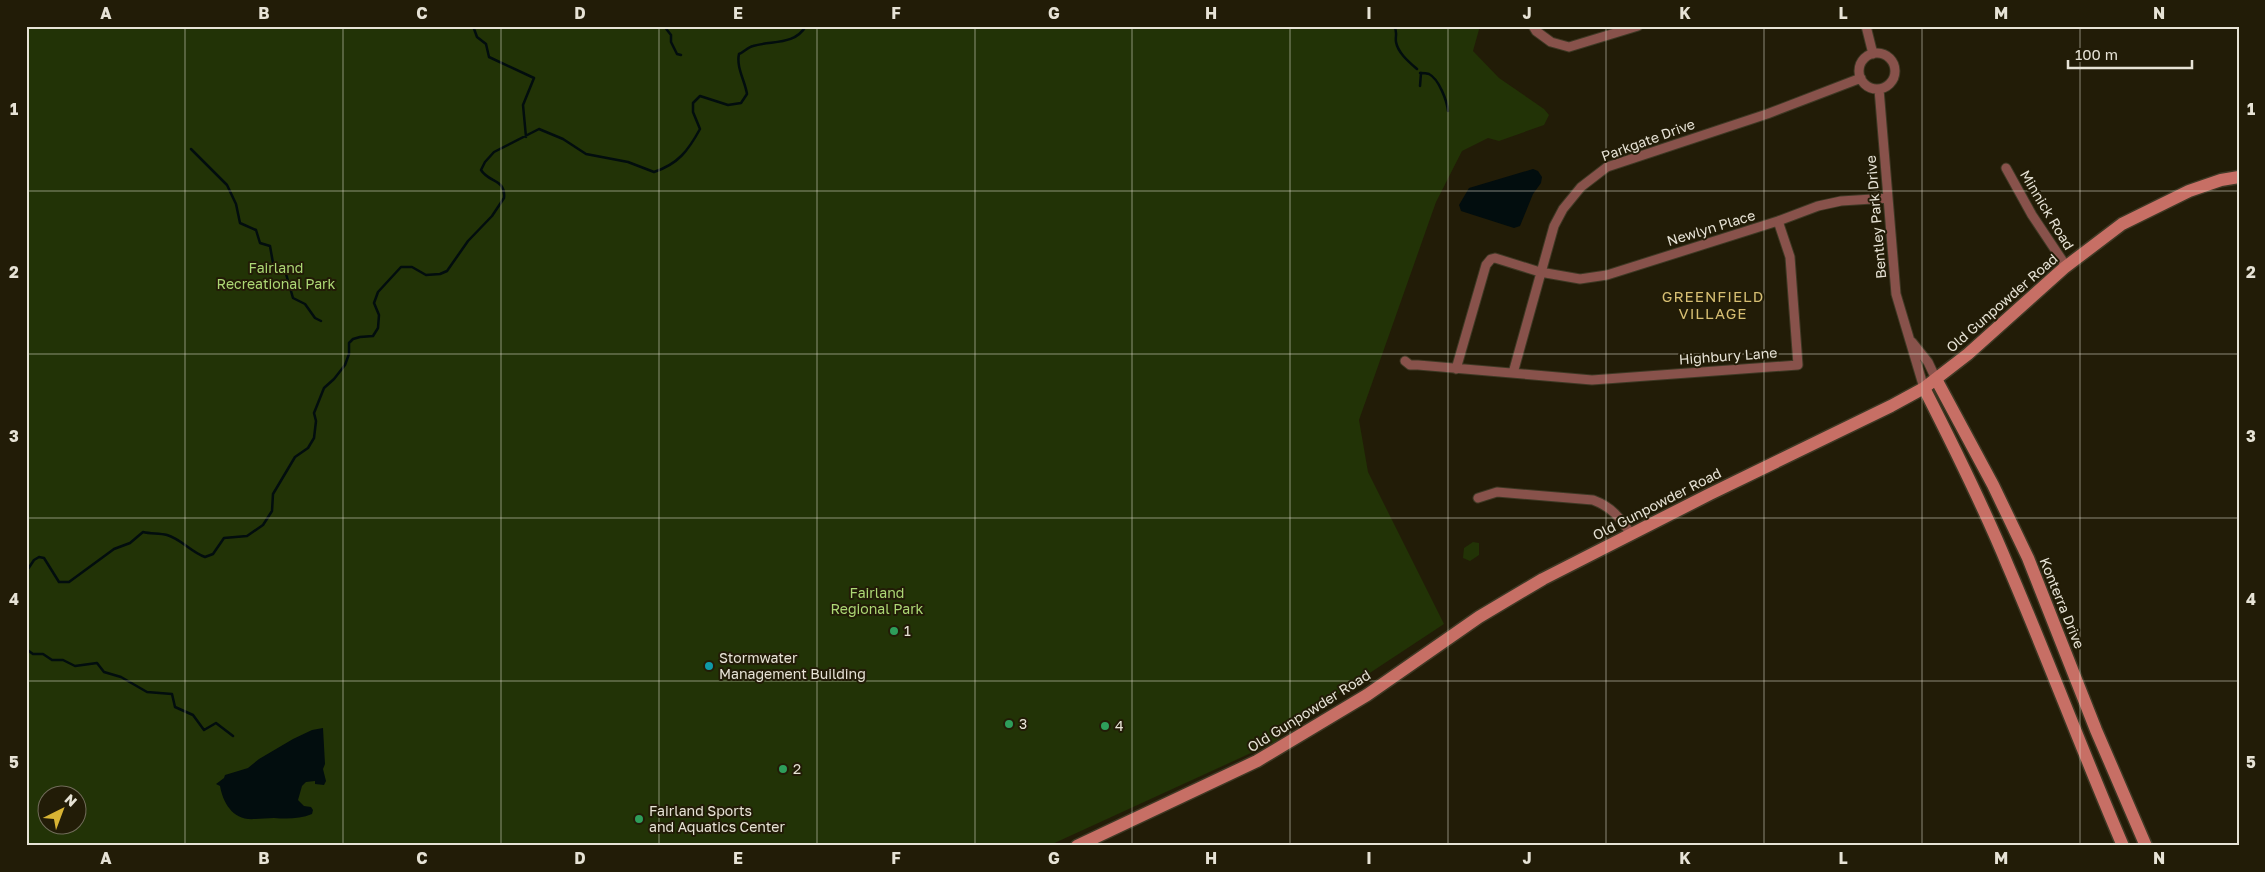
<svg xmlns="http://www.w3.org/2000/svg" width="2265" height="872" font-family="'Golos Text',sans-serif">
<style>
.green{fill:#223306;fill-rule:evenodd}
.water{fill:#020d0e}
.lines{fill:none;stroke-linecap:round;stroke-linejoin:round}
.stream{stroke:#020d0e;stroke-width:2.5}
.street-casing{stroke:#3e3824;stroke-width:11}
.secondary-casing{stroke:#3e3824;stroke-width:15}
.street{stroke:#88524b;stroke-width:9}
.secondary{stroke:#c76f65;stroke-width:12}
.grid{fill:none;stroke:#e7e3d6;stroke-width:1;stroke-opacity:0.55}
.leisure-dot{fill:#2e9e5b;stroke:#221c07;stroke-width:2}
.culture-dot{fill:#0f9aa8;stroke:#221c07;stroke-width:2}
.labels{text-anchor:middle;stroke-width:4;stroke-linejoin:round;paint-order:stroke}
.street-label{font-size:14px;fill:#e7e3d6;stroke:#221c07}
.park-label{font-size:14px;fill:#add875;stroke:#221c07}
.poi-label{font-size:14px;fill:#e7e3d6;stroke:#221c07;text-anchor:start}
.neighbourhood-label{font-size:15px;letter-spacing:1px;fill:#d7bf73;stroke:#221c07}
.neatline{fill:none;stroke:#e7e3d6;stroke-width:2}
.grid-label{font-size:16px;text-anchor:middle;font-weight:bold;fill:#e7e3d6}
</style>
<rect width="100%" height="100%" fill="#221c07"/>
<!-- green -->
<path class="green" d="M26,26h1454l-7,25 26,27 45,31 5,6 -5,10 -45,16 -11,-3 -26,13 -26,51 -77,218 9,52 76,152 -144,95 -25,23 -227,104h-1022zM48,794h30v30h-30z
M1473,542l6,1v12l-9,6 -7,-3 1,-10z"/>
<!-- water -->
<path class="water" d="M1533,169l5,2 4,6 -1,6 -8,11 -13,32 -6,2 -53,-17 -2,-6 10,-17z
M323,728l2,36 -2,5 3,12 -2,4 -9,-1v-3l-9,1 -4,4 -4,14 6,6 7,1 2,3 -1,4c-12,5 -25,5 -38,4 -6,0 -13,1 -19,1 -22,2 -32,-16 -35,-33l-4,-2 8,-6 1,-3 23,-7 11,-9 34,-20 19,-9z"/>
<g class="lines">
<!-- stream -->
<path class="stream" d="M473,26l4,11 9,7 3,13 45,21 -11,27 3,32
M664,26l7,9v7l6,12 4,1
M1394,26c4,6 1,10 2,16 2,11 13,20 21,27
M1420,73c3,0 6,0 9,1 10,5 18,27 19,37
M1420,86l1,-13
M191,149l36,36 9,19 4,19 16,7 4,13 10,3 3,17 13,11 7,24 12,6 10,14 6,3
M26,572l8,-12 5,-3 5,1 15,24h10l45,-33 16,-6 13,-11c8,2 16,1 24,3 14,4 24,17 38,22l8,-3 11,-16 23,-2 16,-11 9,-14 1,-17 22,-37 13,-9 6,-10 2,-17 -2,-8 10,-25 10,-9 11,-14 4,-11v-11l4,-4 7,-2 13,-1 5,-8 1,-13 -5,-12 4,-11 23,-25h11l14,8 14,-1 7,-3 21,-30 24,-25 12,-18c2,-19 -15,-15 -23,-28l4,-8 9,-10 45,-23 24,10 23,15 42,8 26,10c24,-8 34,-21 46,-43l-7,-17v-9l7,-7 28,9 13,-2 6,-9c-2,-13 -11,-27 -8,-40 5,-2 9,-7 14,-8 19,-6 41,0 53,-20
M26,649l7,5h10l9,6h11l12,6 22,-3 7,9 17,5 26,15 25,2 3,13 18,8 11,15 12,-7 17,13"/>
<!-- street casing -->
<g class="street-casing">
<path id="street" d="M1533,26l3,5 15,11 18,5 69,-21
M1866,26l7,28
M1859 71a18 18 0 1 1 36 0a18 18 0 1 1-36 0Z
M1879,89l17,205 28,94
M2006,168l26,47 34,51
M1912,342l16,20 8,17
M1405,361l5,4h8l174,15 206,-15 -8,-108 -12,-36
M1456,369l30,-104 5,-6 4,-1 45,14 40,7 27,-4 171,-54 40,-15 23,-5 47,-3
M1513,373l41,-147 9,-17 18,-22 26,-20 160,-53 94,-36
M1478,498l19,-6 96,8c19,7 27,18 38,34"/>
</g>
<!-- secondary casing -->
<g class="secondary-casing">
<path id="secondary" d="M1936,379l57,106 35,73 68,172 50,116
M1924,388c30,59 59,117 84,178 40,93 75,187 115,280
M1077,846l180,-85 110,-66 112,-78 64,-38 167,-85 181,-88 33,-18 44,-34 96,-86 58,-44 67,-33 32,-11 18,-3"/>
</g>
<!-- street -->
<use href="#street" class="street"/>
<!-- secondary -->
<use href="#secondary" class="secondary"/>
</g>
<!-- grid -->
<path class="grid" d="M185,26v820M343,26v820M501,26v820M659,26v820M817,26v820M975,26v820M1132,26v820M1290,26v820M1448,26v820M1606,26v820M1764,26v820M1922,26v820M2080,26v820M26,191h2213M26,354h2213M26,518h2213M26,681h2213"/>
<!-- markers -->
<g class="leisure-dot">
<circle cx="894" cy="631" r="5"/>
<circle cx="1009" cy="724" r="5"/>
<circle cx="1105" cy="726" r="5"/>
<circle cx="783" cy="769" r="5"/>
<circle cx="639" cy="819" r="5"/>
</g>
<circle class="culture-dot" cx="709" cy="666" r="5"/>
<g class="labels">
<!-- street labels -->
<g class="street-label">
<text transform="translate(1648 140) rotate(-20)" y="5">Parkgate Drive</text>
<text transform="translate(2047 210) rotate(59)" y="5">Minnick Road</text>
<text transform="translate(1876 217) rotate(-95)" y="5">Bentley Park Drive</text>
<text transform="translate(1711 228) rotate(-17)" y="5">Newlyn Place</text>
<text transform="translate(2002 303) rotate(-41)" y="5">Old Gunpowder Road</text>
<text transform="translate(1728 356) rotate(-4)" y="5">Highbury Lane</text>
<text transform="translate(1657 504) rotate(-27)" y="5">Old Gunpowder Road</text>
<text transform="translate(2062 603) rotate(68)" y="5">Konterra Drive</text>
<text transform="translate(1309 711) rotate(-32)" y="5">Old Gunpowder Road</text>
</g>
<!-- park labels -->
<g class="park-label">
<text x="276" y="273">Fairland<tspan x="276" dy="16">Recreational Park</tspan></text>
<text x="877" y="598">Fairland<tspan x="877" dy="16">Regional Park</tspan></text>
</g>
<!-- poi labels -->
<g class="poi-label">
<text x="904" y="636">1</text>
<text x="719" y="663">Stormwater<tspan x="719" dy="16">Management Building</tspan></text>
<text x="1019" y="729">3</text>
<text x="1115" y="731">4</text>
<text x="793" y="774">2</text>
<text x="649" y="816">Fairland Sports<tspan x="649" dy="16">and Aquatics Center</tspan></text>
</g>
<!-- neighbourhood labels -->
<g class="neighbourhood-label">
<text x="1713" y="302">GREENFIELD<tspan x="1713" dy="17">VILLAGE</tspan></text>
</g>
</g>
<!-- border -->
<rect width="2265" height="872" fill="none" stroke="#221c07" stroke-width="55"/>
<!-- north arrow -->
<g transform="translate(62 810) rotate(42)"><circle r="24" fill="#221c07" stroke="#716c5a"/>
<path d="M0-4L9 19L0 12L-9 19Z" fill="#d8b434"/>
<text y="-8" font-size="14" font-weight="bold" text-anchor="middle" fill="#e7e3d6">N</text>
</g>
<!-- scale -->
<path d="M2068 60v8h124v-8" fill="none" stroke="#e7e3d6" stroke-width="2.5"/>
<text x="2075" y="60" font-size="15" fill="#e7e3d6" stroke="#221c07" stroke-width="4" paint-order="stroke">100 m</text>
<rect x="28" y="28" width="2210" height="816" class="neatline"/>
<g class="grid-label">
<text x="106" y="19">A</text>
<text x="264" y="19">B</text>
<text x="422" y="19">C</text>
<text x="580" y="19">D</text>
<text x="738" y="19">E</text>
<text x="896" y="19">F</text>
<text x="1054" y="19">G</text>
<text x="1211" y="19">H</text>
<text x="1369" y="19">I</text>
<text x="1527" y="19">J</text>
<text x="1685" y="19">K</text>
<text x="1843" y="19">L</text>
<text x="2001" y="19">M</text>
<text x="2159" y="19">N</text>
<text x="14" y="115">1</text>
<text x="2251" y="115">1</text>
<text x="14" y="278">2</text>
<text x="2251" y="278">2</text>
<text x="14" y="442">3</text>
<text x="2251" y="442">3</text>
<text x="14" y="605">4</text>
<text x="2251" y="605">4</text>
<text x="14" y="768">5</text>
<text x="2251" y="768">5</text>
<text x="106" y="864">A</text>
<text x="264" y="864">B</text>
<text x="422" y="864">C</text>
<text x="580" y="864">D</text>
<text x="738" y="864">E</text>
<text x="896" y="864">F</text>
<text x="1054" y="864">G</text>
<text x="1211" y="864">H</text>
<text x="1369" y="864">I</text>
<text x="1527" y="864">J</text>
<text x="1685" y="864">K</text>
<text x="1843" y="864">L</text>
<text x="2001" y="864">M</text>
<text x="2159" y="864">N</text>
</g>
</svg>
